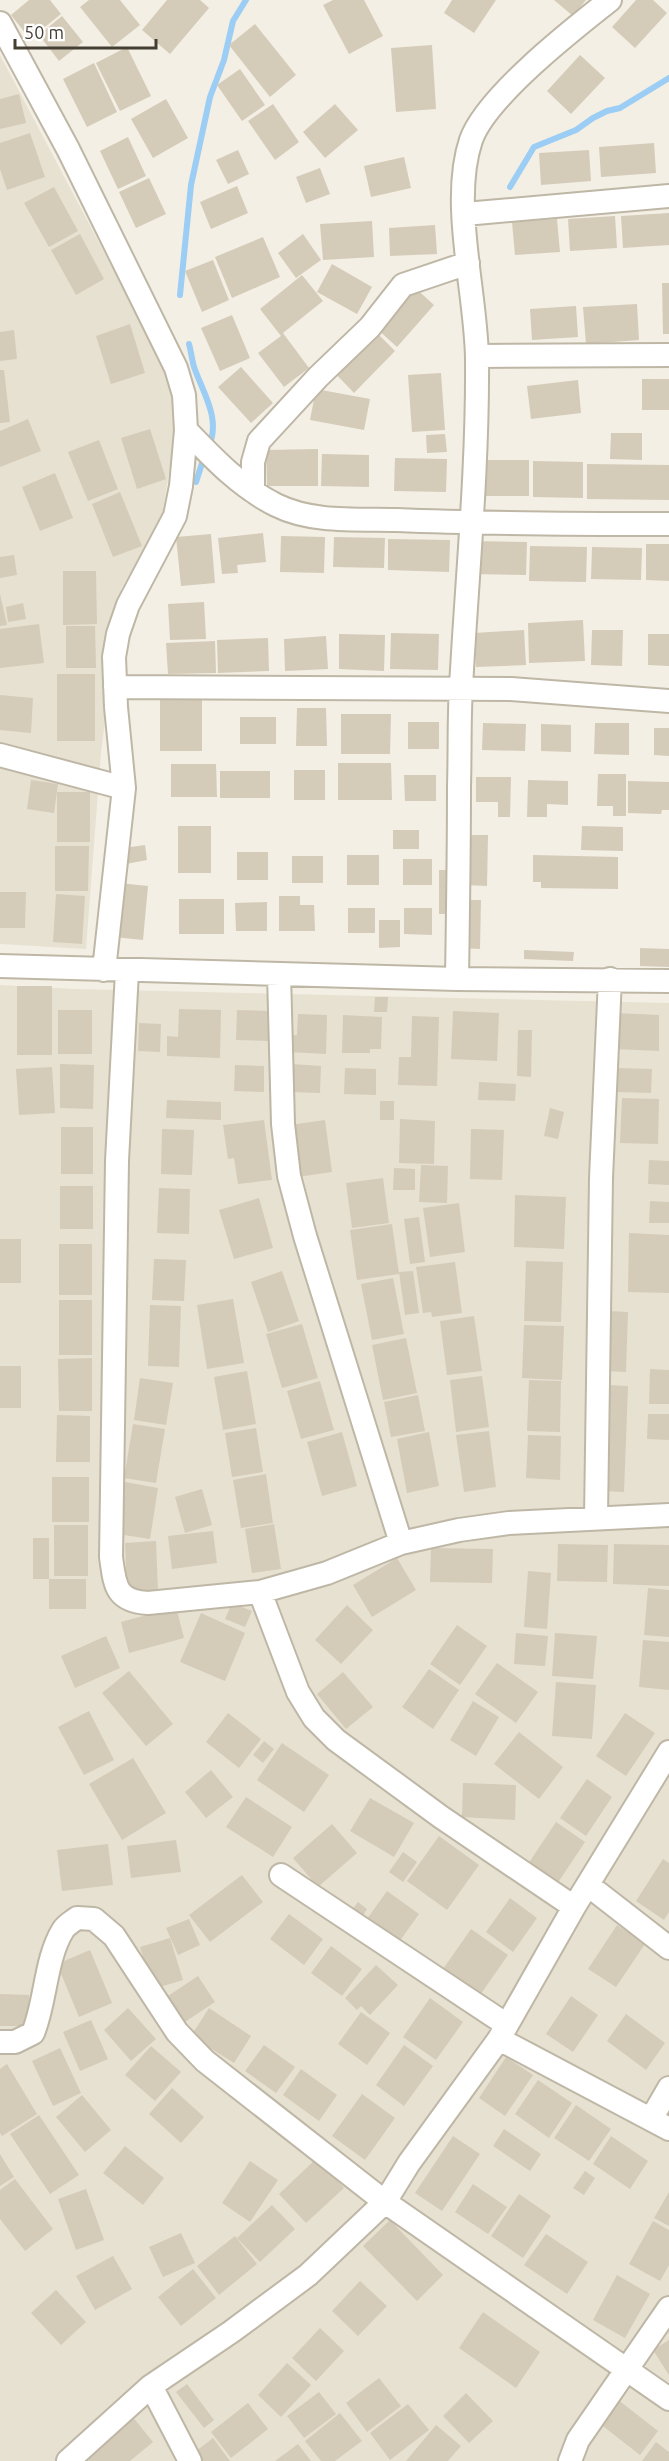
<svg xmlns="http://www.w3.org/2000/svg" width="669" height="2461" font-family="Ubuntu,sans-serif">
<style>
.residential{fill:#e7e1d2}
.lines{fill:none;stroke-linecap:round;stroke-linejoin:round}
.stream{stroke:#9ccdf4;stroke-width:6}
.building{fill:#d5cbb9}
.minor-casing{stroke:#bfb7a6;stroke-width:26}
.minor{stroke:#fff;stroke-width:22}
</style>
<rect width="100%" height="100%" fill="#f3efe4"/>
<!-- residential -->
<path class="residential" d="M0,55l181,343 -20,124 -40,67 -20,164 -15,196 -86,-5z
M0,985l76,4 593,14v1458h-669z"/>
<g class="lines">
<!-- stream -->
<path class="stream" d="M510,187l24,-40 42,-17 17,-12 14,-7 13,-3 49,-30
M180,295l11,-110 19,-88 14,-37 9,-39 13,-21
M189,344c2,7 3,16 5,23 9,26 28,53 14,81
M196,482l8,-25"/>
</g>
<!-- building -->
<path class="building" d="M29,0h21l11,14 -31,25 -19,-24z
M89,0h31l20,25 -28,22 -32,-40z
M167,0h33l9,8 -39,46 -28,-24z
M333,0h31l19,36 -34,18 -26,-49z
M452,0h44l-22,33 -30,-20z
M554,0h32l-13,16z
M636,0h17l14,13 -32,35 -23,-21z
M62,16l21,26 -24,19 -20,-26z
M255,24l41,51 -26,22 -41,-52z
M432,45l4,64 -40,3 -5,-64z
M127,47l24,49 -31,15 -24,-48z
M580,55l25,23 -34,36 -24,-23z
M94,63l23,49 -30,15 -24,-48z
M240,69l25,36 -23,16 -25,-36z
M19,94l7,29 -26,6v-30z
M166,99l22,39 -35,20 -22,-39z
M273,104l26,38 -24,18 -27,-39z
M335,104l23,26 -33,28 -22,-26z
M30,133l15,44 -38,13 -7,-21v-26z
M128,137l18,39 -28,13 -18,-38z
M654,143l2,30 -55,4 -2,-30z
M238,150l11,24 -21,10 -12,-24z
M589,150l2,31 -50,4 -2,-32z
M404,157l7,31 -40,9 -7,-31z
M320,168l10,26 -24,9 -10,-26z
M149,178l17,36 -30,14 -17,-36z
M237,186l11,27 -37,16 -11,-27z
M54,187l24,44 -29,16 -25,-44z
M669,213v32l-46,3 -2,-32z
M615,216l2,32 -47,3 -2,-32z
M557,219l3,33 -45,3 -3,-33z
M372,221l2,36 -51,3 -3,-36z
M435,225l2,29 -47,2 -1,-28z
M80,234l24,45 -28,16 -25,-45z
M303,234l18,26 -25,18 -18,-25z
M263,237l17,40 -48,21 -17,-41z
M213,260l16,40 -27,12 -17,-41z
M332,264l40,23 -15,27 -40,-22z
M302,275l21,26 -40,32 26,35 -25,19 -26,-34 23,-17 -21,-27z
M662,283h7v51h-6z
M412,285l22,20 -37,42 -22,-20z
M637,304l2,36 -53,4 -3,-37z
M576,306l2,31 -46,3 -2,-31z
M232,315l18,43 -30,13 -19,-43z
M130,324l15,49 -34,11 -15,-48z
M373,329l22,22 -41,42 -22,-23z
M14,330l3,29 -17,2v-29z
M241,367l32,36 -22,20 -33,-36z
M0,370h4l6,52 -10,1z
M441,373l4,57 -33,2 -4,-57z
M642,379h27v31h-27z
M578,380l3,33 -50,6 -4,-33z
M316,389l54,10 -6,31 -54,-10z
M28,419l13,32 -41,16v-36z
M150,429l16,50 -29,10 -16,-51z
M611,433h31v27l-32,-1z
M445,434l2,18 -20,1 -1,-18z
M99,440l19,49 -30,12 -20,-49z
M318,449v37h-51l-1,-36z
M322,454l47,1v32l-48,-1z
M395,458l52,1 -1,33 -52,-1z
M482,460h47v36h-47z
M533,461l50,1v36l-50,-1z
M587,464l82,1v35l-82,-1z
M55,473l18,45 -33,13 -18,-44z
M120,492l22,54 -29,11 -21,-53z
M263,533l3,29 -29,3 1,8 -16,1 -4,-36z
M211,534l4,49 -34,3 -5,-49z
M281,536l44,1 -1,36 -44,-1z
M334,537l51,1 -1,30 -51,-1z
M388,539l62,1 -1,32 -61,-2z
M472,541l55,1 -1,33 -54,-1z
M646,544h23v37l-23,-1z
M530,546l57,1 -1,35 -57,-1z
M592,547l50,1 -1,32 -50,-1z
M14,555l3,20 -17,3v-21z
M63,571h33l1,53 -34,1z
M0,594l7,31 -7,1z
M204,602l2,37 -36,1 -2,-36z
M23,603l3,16 -18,3 -2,-15z
M583,620l2,41 -56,2 -1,-40z
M39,624l5,39 -44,5v-39z
M66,626h29l1,42h-30z
M524,630l2,35 -50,2 -2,-34z
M592,630h31l-1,36 -31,-1z
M391,633l48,1 -1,36 -48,-1z
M339,634l46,1 -1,36 -45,-2z
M648,634h21v32l-21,-1z
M326,636l2,33 -43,2 -1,-32z
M268,638l1,33 -51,2 -1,-33z
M215,641l1,32 -48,1 -2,-31z
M57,674h38v67h-38z
M160,691h42v60h-42z
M0,695l33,3 -2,35 -31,-3z
M297,708h29l1,38h-31z
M341,714h50l-1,40h-49z
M240,717h36v27h-36z
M408,722h31v27h-31z
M483,723l43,1 -1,27 -43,-1z
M595,723h34v32l-35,-1z
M541,724l30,1v27l-30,-1z
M654,728h15v28l-15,-1z
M338,763h53l1,37h-54z
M171,764h45l1,33h-46z
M294,770h31v30h-31z
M220,771h50v27h-50z
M598,774h28v42h-13v-10h-16z
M404,775h32v26h-31z
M476,777h35l-1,40h-12v-15h-22z
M31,780l27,4 -4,29 -27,-4z
M528,780l40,1v24l-21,-1v13h-20z
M628,781l41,1v28h-7l-1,4 -33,-1z
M57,792h33v50h-33z
M178,826h33v47h-33z
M582,826l41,1v24l-42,-1z
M393,830h26v19h-26z
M464,835h24l-1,51 -24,-1z
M145,845l2,15 -21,4 -2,-16z
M55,846h34l-1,45h-33z
M237,852h31v28h-31z
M347,855h32v30h-32z
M533,855l85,2v32l-77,-1v-6h-8z
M292,856h31v27h-31z
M403,859h29v26h-29z
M439,870h17l-1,44h-16z
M119,883l29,3 -5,54 -29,-3z
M0,892h26l-1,36h-25z
M56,894l29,2 -3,48 -29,-2z
M279,896h21v9h14l1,26h-36z
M179,899h45v35h-45z
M460,900h21l-1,49 -20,-1z
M267,902v29h-31l-1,-28z
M348,908h27v25h-27z
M404,908h28v27l-28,-1z
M379,920h21v27l-21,1z
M640,948l29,1v18l-29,-1z
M524,950l50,2 -1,9 -49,-2z
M17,986h35v69h-35z
M375,997h13l-1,15h-13z
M179,1009l42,1 -1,48 -53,-2v-20l11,1z
M58,1010h34v44h-34z
M237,1010l33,1 -1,30 -33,-1z
M453,1011l46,2 -2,48 -46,-2z
M615,1013l44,2v36l-45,-2z
M298,1014l29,1 -1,39 -38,-2 1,-17h8z
M343,1015l39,2 -1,32h-11v4h-28z
M412,1016l27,1 -2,69 -39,-1 1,-28h12z
M139,1023l22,1 -1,28 -22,-1z
M518,1030h14l-1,47 -14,-1z
M60,1064l34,1 -1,44 -33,-1z
M291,1064l30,2 -1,27 -30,-1z
M235,1065l29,1v26l-30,-1z
M52,1067l3,46 -36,2 -3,-46z
M345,1068l31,1v26l-32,-1z
M617,1068l35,1 -1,24 -35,-1z
M479,1082l37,2 -1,17 -37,-1z
M622,1098l37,1 -1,45 -38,-1z
M167,1100l54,2v18l-55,-2z
M380,1101h14v19h-14z
M550,1108l14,4 -6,27 -14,-3z
M400,1119l35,2 -1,43 -35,-1z
M264,1120l8,60 -34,4 -4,-26 -6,1 -5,-34z
M325,1120l7,52 -35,5 -7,-52z
M61,1127h32v47h-32z
M162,1129l32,1 -2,45 -31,-1z
M471,1129l33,1 -2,50 -32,-1z
M649,1160l20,1v24l-21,-1z
M421,1165l27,1 -1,37 -28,-1z
M394,1168l21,1v21h-22z
M383,1178l6,45 -37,5 -6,-45z
M60,1186h33v43h-33z
M159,1188l31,1 -1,45 -32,-1z
M515,1195l51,2 -2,52 -50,-2z
M259,1198l14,50 -39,11 -15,-49z
M650,1201l19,1v21h-20z
M459,1203l6,49 -35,5 -7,-49z
M419,1217l6,45 -15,2 -6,-45z
M392,1224l7,50 -42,6 -7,-50z
M629,1233l40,2v58l-41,-1z
M0,1239h21v44h-21z
M59,1244h33v51h-33z
M154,1259l32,1 -2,41 -32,-1z
M526,1261l37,1 -2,60 -37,-1z
M455,1262l7,51 -30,4 -1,-5 -8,1 -7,-46z
M282,1271l17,50 -31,11 -17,-50z
M413,1271l6,42 -14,2 -6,-43z
M393,1278l11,56 -32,6 -11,-56z
M233,1299l11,64 -37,6 -10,-64z
M59,1300h33v55h-33z
M150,1305l31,1 -2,61 -31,-1z
M608,1311l20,1 -2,60 -20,-1z
M474,1316l8,55 -35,4 -7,-54z
M302,1324l16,54 -36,10 -16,-54z
M524,1325l40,1 -2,54 -40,-2z
M406,1338l11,55 -34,7 -11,-55z
M92,1358v53h-33l-1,-52z
M0,1366h21v42h-21z
M650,1369l19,1v34h-20z
M247,1371l9,53 -33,6 -9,-53z
M482,1376l7,51 -33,5 -6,-52z
M140,1378l33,5 -7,42 -32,-5z
M529,1380l32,1 -1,51 -33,-1z
M320,1381l14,49 -33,9 -14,-48z
M605,1385l23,1 -4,106 -22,-1z
M418,1395l7,36 -34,6 -7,-35z
M648,1414h21v26l-22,-1z
M57,1415l33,1v46h-34z
M133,1424l32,5 -9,54 -32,-5z
M256,1428l7,44 -31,5 -7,-44z
M489,1431l7,56 -32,5 -8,-57z
M342,1432l15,54 -35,10 -15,-54z
M429,1432l10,54 -32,7 -10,-54z
M528,1435l33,1 -1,44 -34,-2z
M266,1474l7,49 -32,5 -8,-48z
M52,1477h37v45h-37z
M125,1482l33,6 -8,51 -33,-5z
M202,1489l10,36 -27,8 -10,-36z
M274,1524l7,45 -29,4 -7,-44z
M54,1525h34v51h-34z
M213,1531l4,32 -45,6 -4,-33z
M33,1538h16v41h-16z
M156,1541l2,51 -31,1 -2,-50z
M558,1544l50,1 -1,37 -50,-1z
M614,1544l55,1v41l-56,-2z
M431,1548l62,1 -1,34 -62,-1z
M397,1558l19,32 -44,27 -19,-32z
M528,1571l23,2 -4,56 -23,-2z
M49,1579h37v30h-37z
M648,1588l21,2v47l-25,-2z
M232,1603l20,8 -7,16 -20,-8z
M347,1605l26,25 -32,34 -26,-24z
M176,1607l8,31 -55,15 -8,-31z
M201,1613l44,20 -20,48 -45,-19z
M457,1625l30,21 -27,39 -30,-21z
M516,1633l32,3 -3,30 -31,-2z
M555,1633l42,3 -4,43 -41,-3z
M106,1636l14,32 -45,20 -14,-32z
M643,1640l26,2v48l-30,-3z
M497,1663l41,29 -22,31 -41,-29z
M429,1669l30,21 -26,39 -31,-22z
M129,1671l44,53 -27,22 -44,-53z
M343,1672l30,35 -27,22 -29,-35z
M556,1682l40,3 -4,54 -40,-3z
M473,1701l26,16 -23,39 -26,-16z
M89,1711l25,49 -30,15 -26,-48z
M228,1713l33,26 -22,29 -33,-26z
M625,1713l30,20 -29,43 -30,-20z
M519,1732l44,35 -24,32 -45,-35z
M264,1741l10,8 -11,14 -10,-8z
M282,1743l47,32 -25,37 -47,-32z
M133,1758l33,55 -44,27 -33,-56z
M211,1770l22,27 -27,21 -21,-26z
M587,1779l25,18 -26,39 -26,-18z
M463,1783l53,2 -1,35 -53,-3z
M246,1797l46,30 -19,30 -47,-30z
M370,1798l44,25 -20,34 -44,-26z
M556,1822l29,20 -28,42 -29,-20z
M332,1824l25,29 -39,34 -25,-29z
M439,1836l40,29 -32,45 -40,-29z
M176,1840l5,32 -50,6 -4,-32z
M108,1844l5,41 -51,6 -5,-41z
M403,1852l14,10 -14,20 -14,-10z
M663,1859l6,4v49l-5,8 -28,-19z
M242,1875l21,27 -53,40 -21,-27z
M387,1891l32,23 -20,28 -32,-23z
M510,1898l27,20 -24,34 -27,-20z
M358,1902l9,7 -7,11 -10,-7z
M289,1914l34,25 -19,26 -34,-26z
M189,1919l11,26 -22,10 -12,-27z
M617,1925l28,19 -29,43 -28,-18z
M471,1929l37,26 -30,43 -37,-26z
M170,1938l13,42 -30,9 -13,-42z
M331,1946l31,23 -20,27 -31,-23z
M90,1950l22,53 -33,14 -22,-53z
M376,1965l22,20 -28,30 -9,-9 -4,4 -12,-12z
M198,1976l17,26 -36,24 -17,-26z
M0,1994l29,1 -1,31h-28z
M571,1996l27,19 -25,37 -27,-18z
M430,1998l33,24 -27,38 -33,-23z
M128,2008l28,31 -25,22 -27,-31z
M209,2008l42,28 -17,27 -43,-27z
M361,2012l29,21 -23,32 -29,-21z
M626,2014l39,29 -19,27 -39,-29z
M91,2020l17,39 -28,12 -17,-39z
M264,2045l31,22 -19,26 -31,-22z
M404,2045l29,21 -29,40 -28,-21z
M151,2046l30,26 -26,29 -30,-26z
M60,2048l21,45 -28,13 -21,-45z
M506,2057l27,18 -28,41 -26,-18z
M7,2064l30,50 -35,22 -2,-3v-64z
M301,2069l36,26 -18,26 -36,-26z
M538,2080l34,23 -23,35 -34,-24z
M172,2088l32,29 -23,26 -32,-29z
M362,2094l33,24 -30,42 -33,-24z
M82,2095l29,35 -26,22 -29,-35z
M576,2105l35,24 -22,32 -35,-23z
M39,2115l40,60 -29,19 -40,-60z
M504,2129l37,25 -11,17 -37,-25z
M453,2136l27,18 -38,57 -27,-18z
M611,2136l37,25 -18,28 -37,-25z
M125,2146l39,32 -21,27 -40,-32z
M0,2154l14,23 -14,9z
M317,2158l27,30 -38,35 -27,-29z
M250,2161l28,19 -28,42 -28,-19z
M585,2171l10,7 -11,17 -11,-7z
M15,2179l38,50 -28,22 -25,-32v-29z
M473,2184l34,23 -19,27 -33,-22z
M86,2189l18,51 -28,10 -18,-51z
M669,2192v34l-15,-8z
M519,2194l32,22 -28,42 -32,-22z
M272,2205l23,24 -35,33 -23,-24z
M390,2220l53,55 -26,26 -54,-55z
M653,2221l16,9v35l-9,16 -31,-17z
M181,2233l14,30 -32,14 -14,-30z
M546,2234l42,28 -21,32 -43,-29z
M235,2236l22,28 -38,31 -22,-29z
M113,2256l19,33 -37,21 -19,-34z
M193,2269l23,29 -35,28 -23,-29z
M617,2275l33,19 -25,44 -32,-18z
M360,2281l27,25 -29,30 -26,-25z
M56,2290l30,32 -25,23 -30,-32z
M483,2312l57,40 -24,36 -57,-40z
M320,2328l24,23 -28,30 -24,-23z
M669,2340v35l-16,-25z
M287,2363l24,22 -30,32 -23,-22z
M379,2378l22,28 -34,26 -21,-29z
M187,2384l27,36 -10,8 -28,-36z
M319,2392l17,22 -32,24 -17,-22z
M466,2393l27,28 -24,22 -26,-27z
M617,2399l41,32 -18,24 -41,-32z
M248,2403l20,26 -37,29 -20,-26z
M408,2404l21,26 -39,30 -20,-27z
M340,2413l22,28 -27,20h-14l-16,-20z
M132,2416l21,26 -23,19h-41l-5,-7z
M436,2425l25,21 -13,15h-42z
M213,2438l17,23h-34l-5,-6z
M656,2442l13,10v9h-27z
M298,2444l13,17h-36z"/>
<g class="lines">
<!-- minor casing -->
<g class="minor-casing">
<path id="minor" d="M0,23l68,126 108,219 8,27 2,35 -5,56 -6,30 -47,89 -10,29 -4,23 2,50 8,81 -20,182
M465,214l204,-18
M477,356l192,-1
M186,430c27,28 54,57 90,75 36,18 81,14 121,15 90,4 181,4 272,4
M253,491v-29l6,-21 59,-64 52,-50 33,-42 65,-22
M115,687l396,2 158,12
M0,755l124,33
M0,966l457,13 212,2
M127,971l-10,190 -6,396c4,28 4,44 37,46l112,-11 67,-19 74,-30 58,-13 50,-7 160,-8
M279,974l4,150 6,52 16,60 96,307
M457,979c1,-64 2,-129 2,-193 1,-33 0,-67 2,-99 6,-110 17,-219 16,-329 -1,-66 -27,-156 -6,-218 15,-43 102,-111 139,-140
M596,1517l5,-339 9,-199
M260,1592l38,100 16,26 22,22 105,77 133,90
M281,1875l226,150
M588,1885l81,63
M499,2039l170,90
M0,2042h15l18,-9c13,-31 12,-74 30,-103 3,-5 9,-8 14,-12l17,1 20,17 63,96 28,29 180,141 284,197
M651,2119l18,-31
M151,2386l39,75
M68,2461l83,-75 80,-54 77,-57 77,-73 24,-39 90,-124 75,-132 95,-155
M570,2461l8,-21 91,-132"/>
</g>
<!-- minor -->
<use href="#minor" class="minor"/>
</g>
<!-- scale -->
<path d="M15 39v9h141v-9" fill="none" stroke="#453f33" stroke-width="3"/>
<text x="24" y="39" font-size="18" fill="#453f33" stroke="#ffffff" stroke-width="4.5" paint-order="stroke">50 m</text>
</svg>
